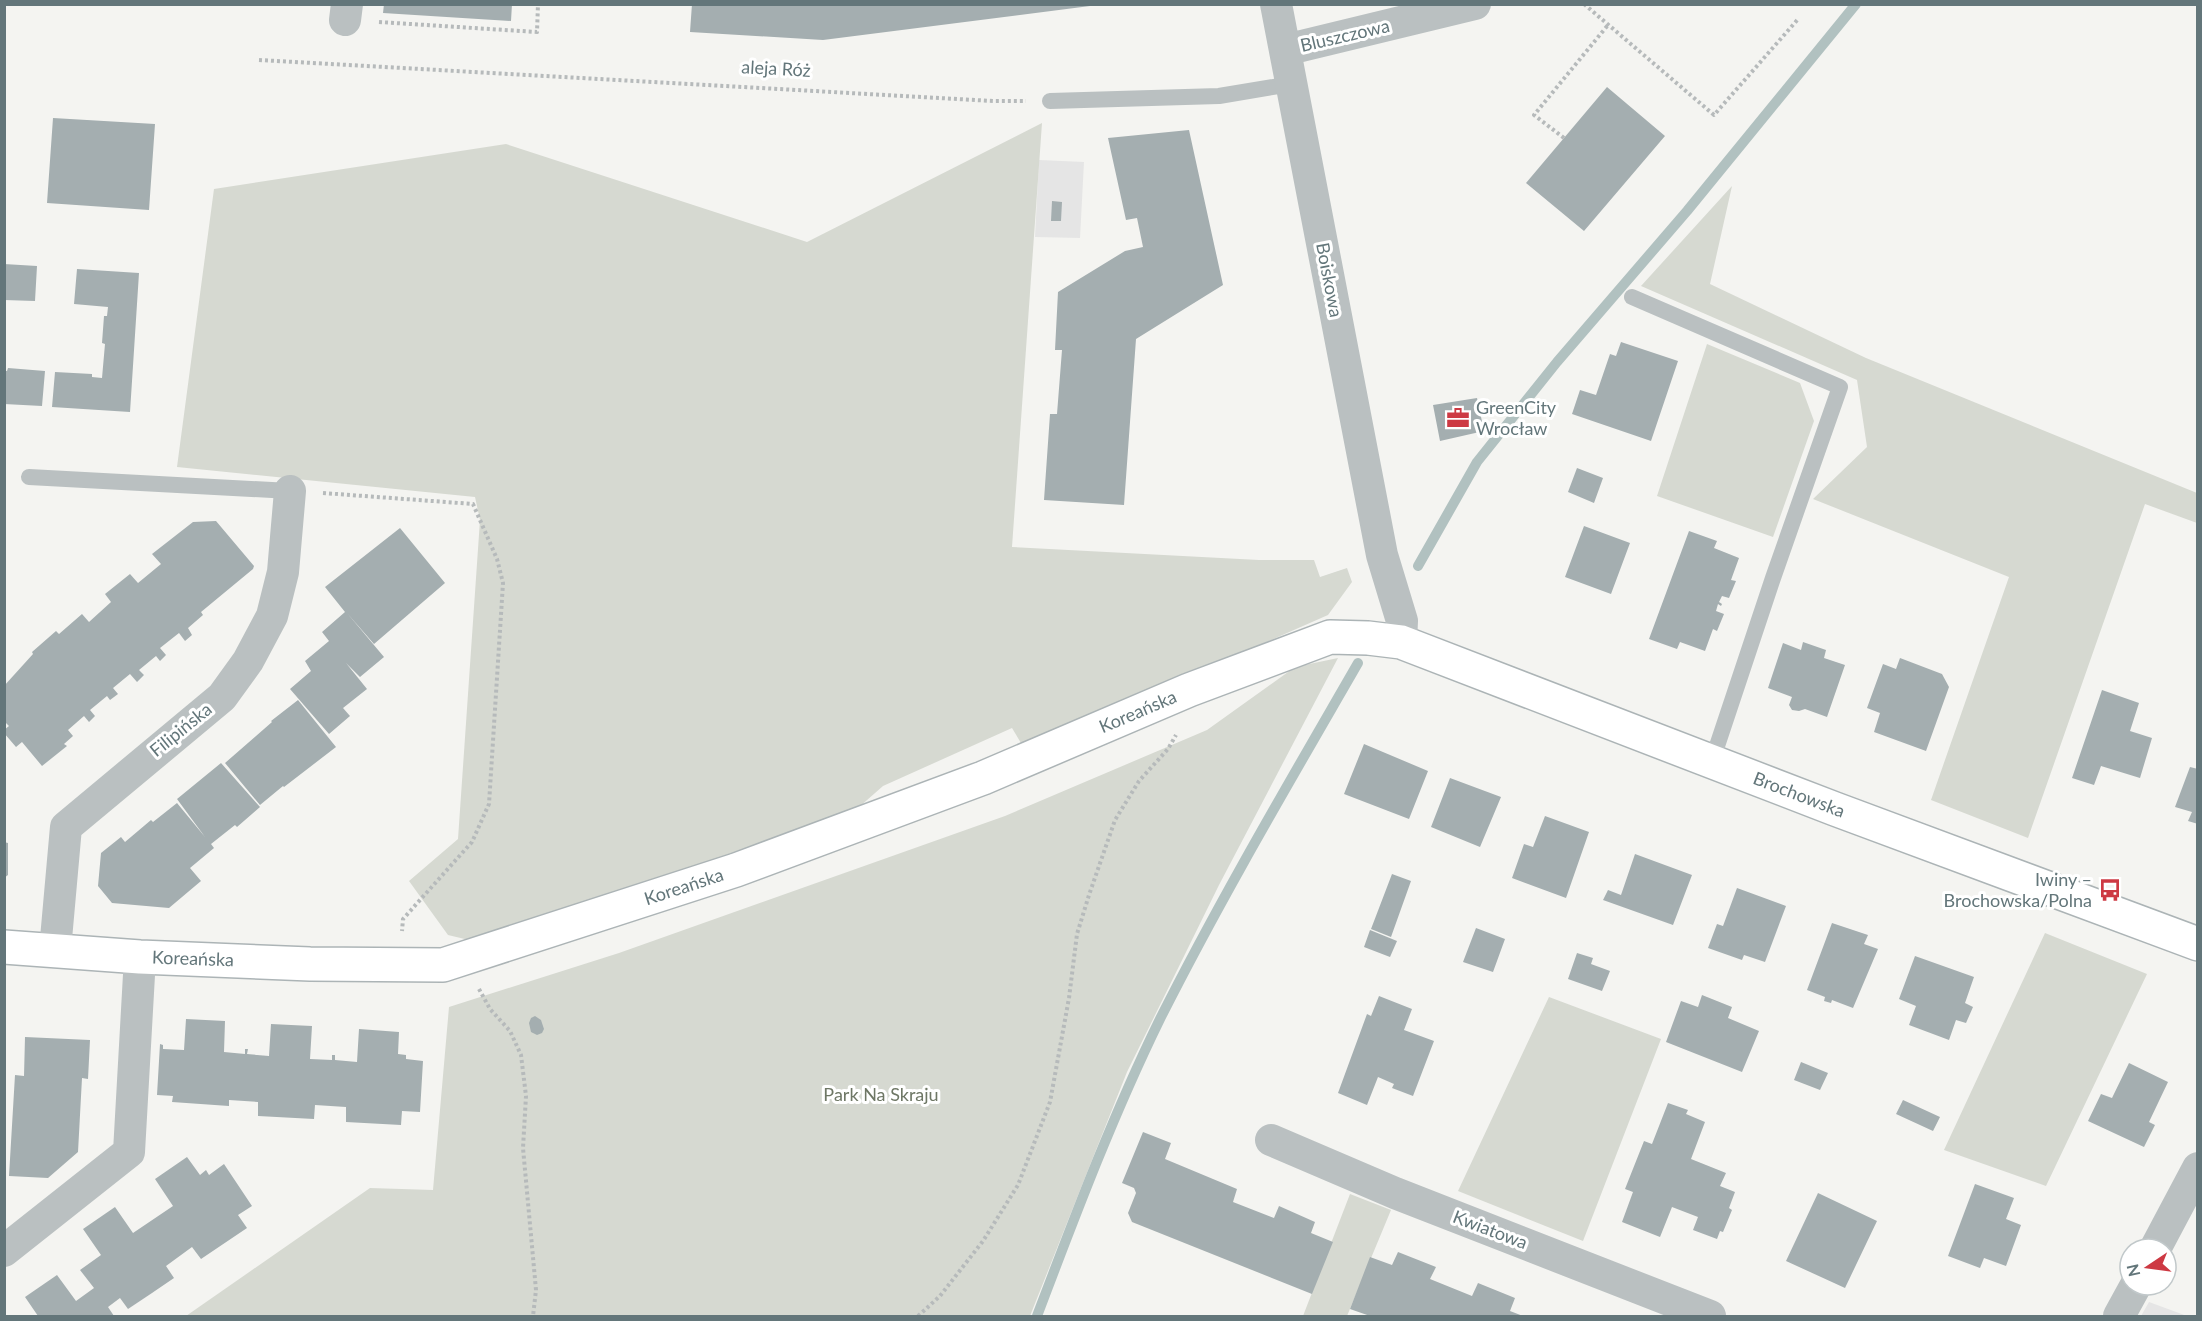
<svg xmlns="http://www.w3.org/2000/svg" width="2202" height="1321" font-family="Lato,sans-serif">
<style>
.built{fill:#e5e5e5}
.green{fill:#d6d9d1}
.lines{fill:none;stroke-linecap:round;stroke-linejoin:round}
.stream{stroke:#b1c1c0;stroke-width:10}
.building{fill:#a4aeb0}
.secondary-casing{stroke:#acb4b6;stroke-width:36}
.path{stroke:#b6babb;stroke-width:4;stroke-dasharray:3 3;stroke-linecap:butt}
.lane{stroke:#bac0c1;stroke-width:16}
.street{stroke:#bac0c1;stroke-width:32}
.secondary{stroke:#fff;stroke-width:33}
.labels{text-anchor:middle;stroke-width:6;stroke-linejoin:round;paint-order:stroke}
.street-label{font-size:18px;fill:#63767a;stroke:#fff}
.poi-label{font-size:18px;fill:#63767a;stroke:#fff;text-anchor:start}
.park-label{font-size:18px;fill:#6e7765;stroke:#fff}
</style>
<rect width="100%" height="100%" fill="#f4f4f1"/>
<!-- built -->
<path class="built" d="M1039,160l45,2 -4,76 -45,-1z
M2149,1302l38,14h-46z"/>
<!-- green -->
<path class="green" d="M1042,123l-30,424 247,13h55l6,17 27,-9 5,14 -24,33 -304,133 -12,-20 -129,58 -33,29 -377,126 -25,-6 -39,-54 49,-42 22,-319 -5,-23 -298,-30 37,-278 292,-45 301,98z
M1732,186l-22,98 156,74 331,135v30l-52,-19 -117,334 -97,-38 78,-223 -196,-78 54,-52 -10,-67 -216,-94z
M1707,344l93,39 14,38 -41,116 -116,-41z
M1338,658l-119,227 -92,187 -97,244h-844l184,-128 63,2 16,-183 170,-54 386,-137 202,-86 88,-63z
M2045,933l102,41 -101,212 -102,-36z
M1549,997l112,42 -78,202 -125,-50z
M1350,1194l41,16 -44,106h-44z"/>
<g class="lines">
<!-- stream -->
<path class="stream" d="M1418,566l59,-104 80,-100 130,-151 169,-207
M1037,1316c38,-100 76,-201 123,-297 61,-121 130,-238 198,-356"/>
</g>
<!-- building -->
<path class="building" d="M384,4h128l-1,17 -128,-8z
M692,4h398v2l-267,34 -133,-8z
M1607,87l58,49 -81,95 -58,-48z
M53,118l102,6 -6,86 -102,-7z
M1189,130l34,155 -87,54 -12,166 -80,-5 6,-86h7l5,-64h-7l3,-58 67,-41 18,-4 -6,-29 -11,2 -18,-82z
M1052,201l10,1 -1,19h-10z
M4,264l33,2 -2,35 -31,-1z
M77,269l62,4 -9,139 -78,-5 3,-35 37,2v3l10,1 3,-34 -3,-1 2,-27h3l1,-9 -34,-3z
M1621,342l57,19 -27,80 -79,-27 8,-24 16,5 14,-41 6,2z
M8,368l37,3 -3,35 -38,-2v-33h3z
M1477,398l7,33 -44,10 -7,-36z
M1577,468l26,10 -9,25 -26,-11z
M216,521l38,45 -1,3 -52,43 2,3 -15,13 4,7 -7,6 -6,-8 -19,15 6,7 -6,6 -4,-5 -17,14 5,5 -7,7 -7,-8 -17,14 5,6 -8,6 -3,-4 -17,14 5,6 -6,6 -5,-6 -16,14 5,6 -9,8 3,2 -25,20 -20,-24 -6,5 -12,-14v-3l5,-4 -5,-5v-35l29,-32 -1,-2 24,-21 3,3 23,-20 7,8 22,-20 -6,-8 25,-20 8,9 23,-19 -9,-10 41,-32z
M1584,526l46,17 -19,51 -46,-17z
M400,528l45,55 -71,61 -27,-31 37,44 -24,20 -14,-14 21,26 -24,19 7,8 -21,18 -39,-45 21,-18 -6,-10 24,-20 -7,-9 23,-20 -20,-25z
M1689,531l28,10 -3,7 25,10 -8,22 5,1 -7,17 -7,-2 -3,6 3,2 -1,2 -3,-2 -2,7 8,3 -7,17 -4,-2 -8,22 -25,-9 -3,7 -28,-10z
M1803,642l23,8 -2,8 21,7 -18,52 -22,-8 -6,2 -7,-1 -3,-5 3,-8 -24,-9 15,-45 18,7z
M1900,658l42,16 7,13 -23,64 -52,-19 6,-19 -13,-5 16,-44 13,5z
M2102,690l37,13 -9,28 22,7 -12,40 -39,-12 -7,19 -22,-7z
M298,700l38,47 -52,40 -1,-1 -23,19 -35,-42 47,-41 -1,-1z
M1364,744l64,27 -19,48 -65,-25z
M221,763l39,44 -23,20 -2,-2 -24,19 3,4 -24,20 11,13 -32,27 -57,-5 -14,-17 3,-33 20,-16 4,5 26,-22 2,2 24,-19 28,34 -28,-38z
M2190,767l8,2v55l-10,-3 4,-9 -17,-5z
M1450,778l51,19 -21,50 -49,-20z
M1545,816l44,16 -23,66 -54,-20 12,-34 9,3z
M4,842l4,1v32l-4,3z
M1635,854l57,21 -19,50 -70,-25 5,-10 13,5z
M1392,874l19,7 -20,56 -20,-8z
M1737,888l49,18 -21,56 -21,-7 -2,5 -34,-12 9,-24 6,2z
M1832,923l36,12 -4,9 14,5 -25,59 -21,-8 -1,3 -7,-2 1,-4 -18,-7z
M1476,928l29,11 -12,33 -30,-10z
M1370,930l27,11 -7,16 -26,-10z
M1577,953l16,5 -2,6 19,7 -8,20 -34,-12z
M1915,956l59,21 -9,26 8,4 -7,16 -10,-3 -7,20 -40,-15 7,-19 -17,-7z
M1702,995l30,12 -4,11 31,13 -17,41 -76,-30 15,-41 17,6z
M1379,996l33,13 -8,21 30,11 -21,55 -21,-8 2,-4 -16,-7 -11,28 -29,-12 29,-79 4,2z
M535,1016l6,4 3,9 -2,4 -5,2 -6,-3 -2,-9 2,-5z
M186,1019l39,2 -1,31 21,2v-5h3l-1,5 22,2 2,-32 20,1 21,1 -2,33 22,1v-5h3v5l22,2 2,-33 40,3 -1,22 8,1v4l17,2 -3,51 -18,-1 -1,14 -55,-3v-15l-31,-2 -1,14 -56,-3v-14l-29,-2v6l-57,-4 1,-6 -16,-1 3,-51 3,1v4l21,1z
M25,1037l65,3 -2,39 -6,-1 -4,74 -30,26 -39,-2 6,-101 9,1z
M1801,1062l27,11 -8,17 -26,-10z
M2129,1063l39,19 -19,40 6,3 -11,22 -56,-26 13,-27 11,4z
M1903,1100l37,17 -7,14 -37,-17z
M1668,1103l20,7 -2,4 19,8 -14,37 35,14 -6,13 15,6 -6,16 3,2 -9,22 -3,-1 -3,8 -24,-9 5,-13 -26,-10 -12,30 -38,-15 11,-30 -8,-3 19,-48 8,3z
M1143,1132l28,11 -6,16 72,30 -4,13 41,16 5,-12 36,16 -4,11 22,9 -21,52 -180,-72 -4,-9 8,-20 -2,-5 -12,-5z
M187,1157l13,18 6,-5 3,5 15,-11 28,42 -14,9 9,13 -46,31 -9,-12 -26,19 8,12 -22,15 -24,16 -8,-11 -12,9 6,9h-76l-13,-19 32,-22 19,26 18,-13 -14,-18 21,-15 -18,-26 32,-22 18,26 40,-27 -18,-27z
M1975,1184l39,14 -8,21 15,6 -15,41 -22,-8 -4,10 -32,-12z
M1818,1193l59,28 -32,67 -59,-27z
M1398,1252l38,15 -6,12 42,17 6,-13 37,15 -5,13 13,5h-153l-20,-7 20,-52 22,8z"/>
<g class="lines">
<!-- secondary casing -->
<g class="secondary-casing">
<path id="secondary" d="M4,947l136,10 170,7 133,1 293,-95 247,-92 206,-88 141,-53 38,1 33,4 434,167 363,135"/>
</g>
<!-- path -->
<path class="path" d="M1584,4l130,111 85,-97
M379,22l158,10 1,-28
M259,60l734,41h33
M1564,138l-30,-23 74,-90
M323,493l150,11 24,55 6,24 -14,221 -17,38 -69,77 -1,12
M479,989l11,20 20,22 11,24 5,41 -3,52 13,142 -3,26
M918,1316l22,-20 43,-55 35,-56 32,-83 19,-104 8,-64 12,-39 26,-75 24,-39 29,-32 8,-14"/>
<!-- lane -->
<path class="lane" d="M1050,101l169,-5 72,-12
M1632,297l208,90 -67,191 -61,183
M29,477l261,14"/>
<!-- street -->
<path class="street" d="M1276,4l106,551 20,66 -1,21
M345,20l2,-16
M1285,50l190,-46
M55,950l11,-123 156,-130 26,-36 24,-45 11,-44 7,-81
M1271,1140l124,53 315,123
M2155,1249l43,-81
M4,1251l125,-99 11,-195
M2119,1316l17,-31"/>
<!-- secondary -->
<use href="#secondary" class="secondary"/>
</g>
<!-- icons -->
<defs>
<g id="office-bare" transform="scale(1.8)"><path d="M-6-3h4V-5.5h4V-3h4V5H-6ZM-1-4.5V-3h2v-1.5ZM-6 0V1H6V0Z" fill="#cd3943" stroke="#fff" stroke-width="2.5" paint-order="stroke"/></g>
<g id="bus-bare" transform="scale(1.8)"><path d="M-5-6H5V4H4V6H2V4H-2V6H-4V4H-5ZM-3.5-4V0h7V-4ZM-3.5 1.2v1.5H-2V1.2ZM2 1.2v1.5H3.5V1.2Z" fill="#cd3943" stroke="#fff" stroke-width="2.5" paint-order="stroke"/></g>
</defs>
<g fill-rule="evenodd">
<use href="#office-bare" x="1458" y="418"/>
<use href="#bus-bare" x="2110" y="890"/>
</g>
<g class="labels">
<!-- street labels -->
<g class="street-label">
<text transform="translate(1345 36) rotate(-13)" y="6">Bluszczowa</text>
<text transform="translate(776 69) rotate(3)" y="6">aleja Róż</text>
<text transform="translate(1329 280) rotate(79)" y="6">Boiskowa</text>
<text transform="translate(1138 712) rotate(-23)" y="6">Koreańska</text>
<text transform="translate(181 730) rotate(-39)" y="6">Filipińska</text>
<text transform="translate(1799 795) rotate(21)" y="6">Brochowska</text>
<text transform="translate(684 887) rotate(-18)" y="6">Koreańska</text>
<text transform="translate(193 959) rotate(2)" y="6">Koreańska</text>
<text transform="translate(1490 1230) rotate(21)" y="6">Kwiatowa</text>
</g>
<!-- poi labels -->
<g class="poi-label">
<text x="1476" y="414">GreenCity<tspan x="1476" dy="21">Wrocław</tspan></text>
<text x="2092" y="886" text-anchor="end">Iwiny –<tspan x="2092" dy="21">Brochowska/Polna</tspan></text>
</g>
<!-- park labels -->
<g class="park-label">
<text x="881" y="1101">Park Na Skraju</text>
</g>
</g>
<!-- border -->
<rect width="2202" height="1321" fill="none" stroke="#63767a" stroke-width="12"/>
<!-- north arrow -->
<g transform="translate(2148 1267) rotate(257)"><circle r="28" fill="#ffffff" stroke="#c1c8ca" stroke-width="1.5"/>
<path d="M0-4.5L10 22L0 15L-10 22Z" fill="#cd3943"/>
<text y="-9" font-size="16" font-weight="bold" text-anchor="middle" fill="#63767a">N</text>
</g>
</svg>
